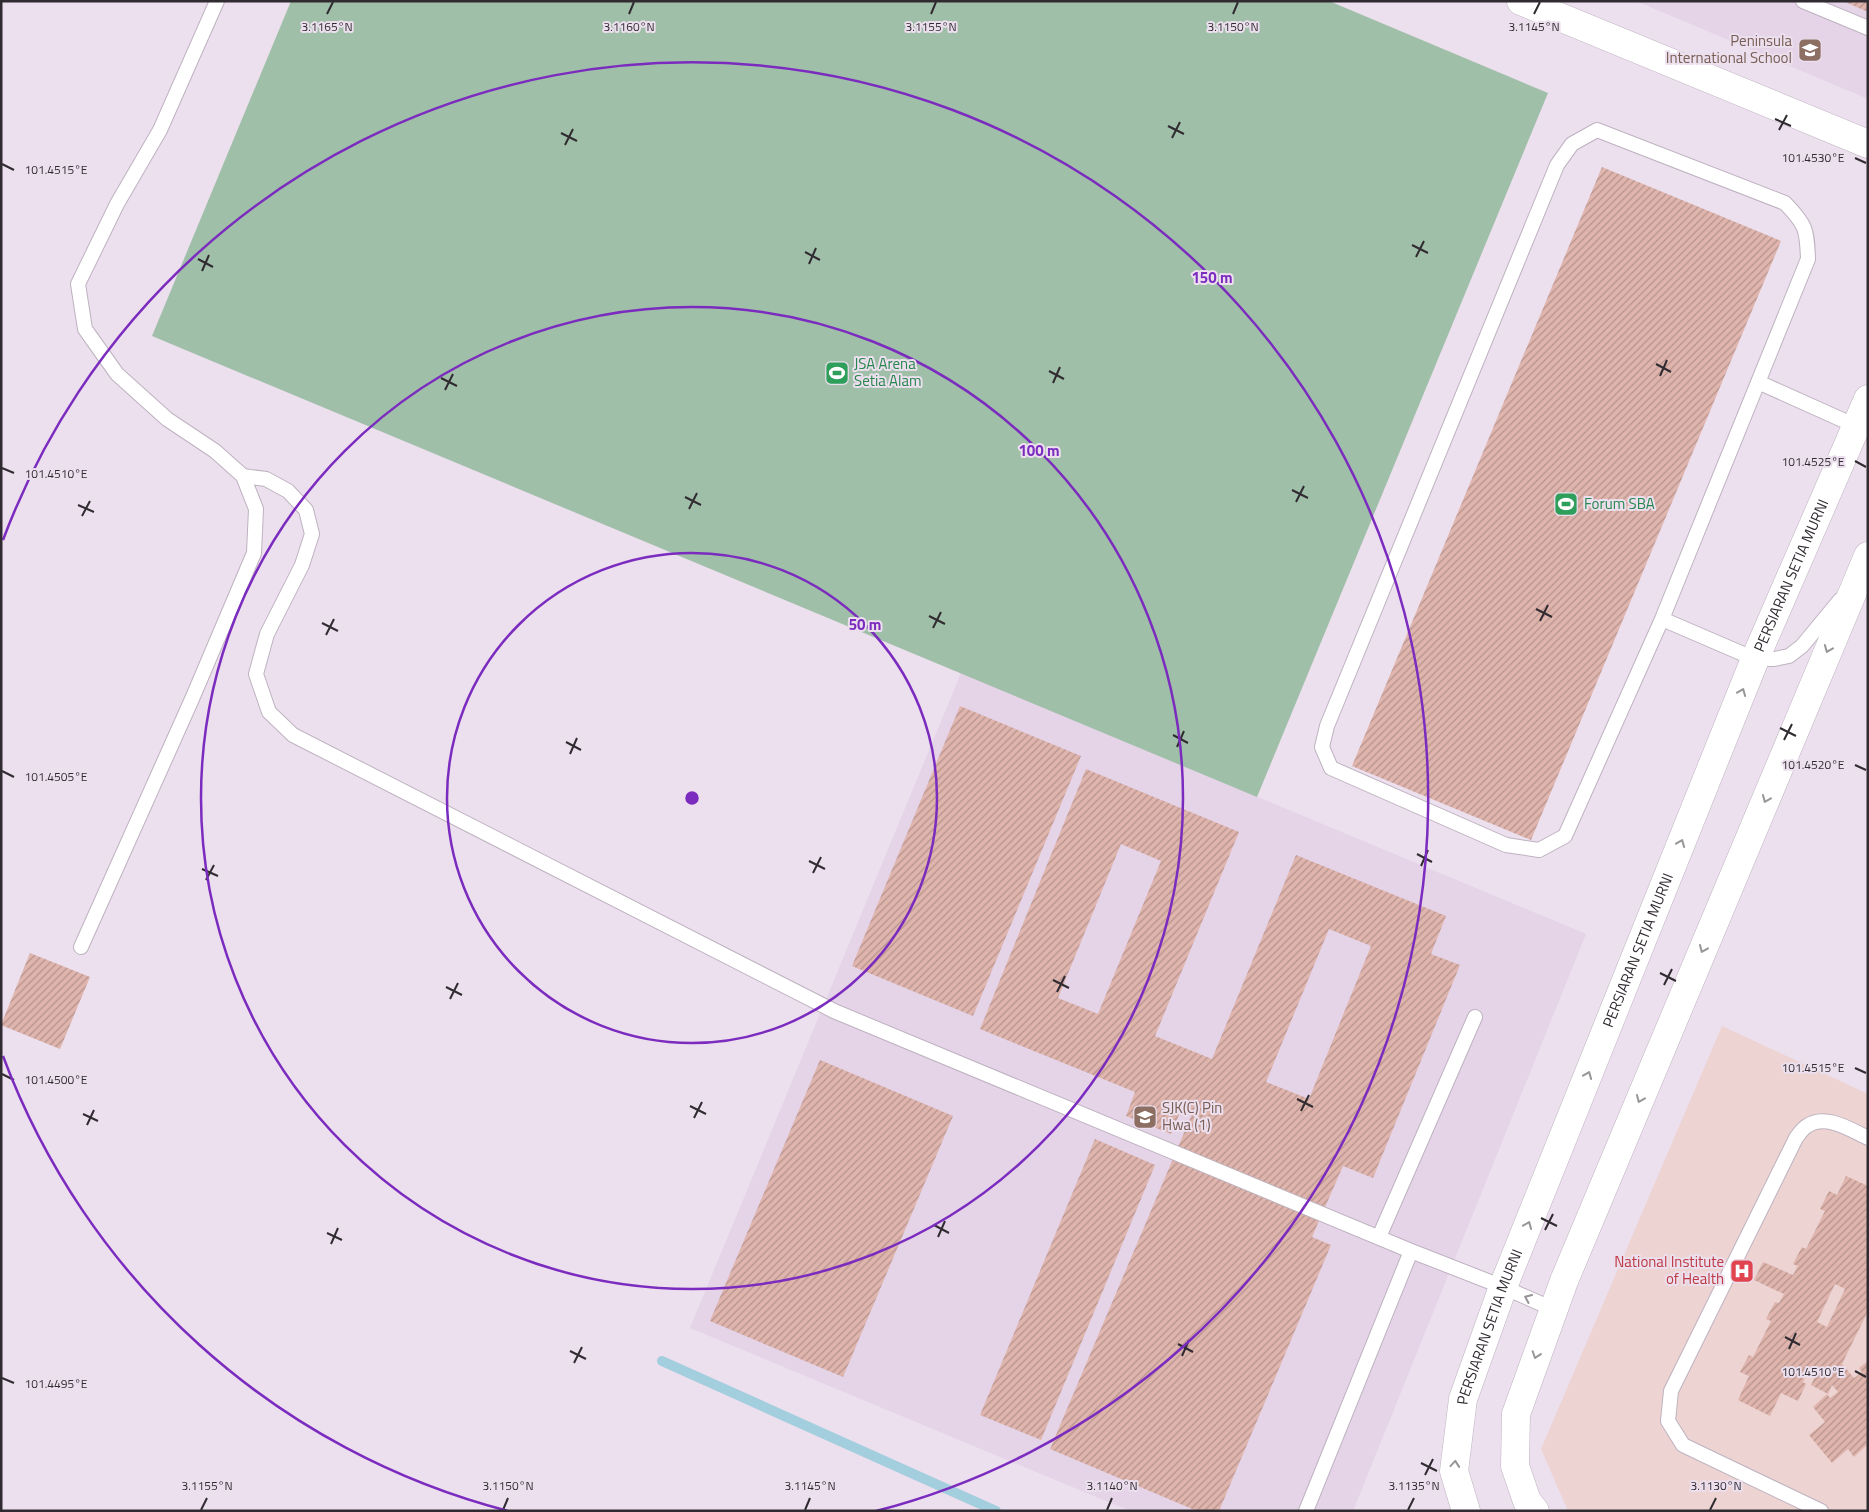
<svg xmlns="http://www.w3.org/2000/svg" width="1869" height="1512" font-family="'Titillium Web',sans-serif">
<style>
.built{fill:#e5d3e8}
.medical{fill:#edd3d2}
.green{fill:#a0bfa8}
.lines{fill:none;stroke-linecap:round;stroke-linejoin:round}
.stream{stroke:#a3cedd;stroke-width:10}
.building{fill:url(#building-hatch);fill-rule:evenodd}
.service-casing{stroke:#beb2c0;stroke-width:16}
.tertiary-casing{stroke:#beb2c0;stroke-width:29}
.service{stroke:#fff;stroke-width:14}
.tertiary{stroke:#fff;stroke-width:28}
.oneway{stroke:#989598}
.ticks{fill:none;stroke:#302b31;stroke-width:2}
.ring{fill:none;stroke:#7b2cbf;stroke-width:2.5}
.labels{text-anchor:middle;stroke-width:4;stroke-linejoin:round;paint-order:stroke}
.education-label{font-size:15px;fill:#785e54;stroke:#ecdfee;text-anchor:end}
.leisure-label{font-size:15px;fill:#27864d;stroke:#ecdfee;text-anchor:start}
.street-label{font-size:15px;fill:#302b31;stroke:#ecdfee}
.health-label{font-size:15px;fill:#be3a42;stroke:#ecdfee;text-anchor:end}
.ticks-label{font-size:12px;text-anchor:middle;fill:#302b31;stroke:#ecdfee;stroke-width:4;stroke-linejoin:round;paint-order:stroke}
.centre{fill:#7b2cbf;stroke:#ecdfee;stroke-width:2.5}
.ring-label{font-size:15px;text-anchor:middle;font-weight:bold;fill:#7b2cbf;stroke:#ecdfee;stroke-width:4;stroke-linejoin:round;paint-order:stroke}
</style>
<defs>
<pattern id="building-hatch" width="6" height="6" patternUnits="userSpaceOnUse" patternTransform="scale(1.25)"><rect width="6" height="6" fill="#dfb5ad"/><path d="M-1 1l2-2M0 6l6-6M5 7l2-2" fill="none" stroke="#b5938d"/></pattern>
</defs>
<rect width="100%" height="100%" fill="#ecdfee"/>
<!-- built -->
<path class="built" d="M1636,1h232v98z
M961,673l625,261 -233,577h-223l-440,-183z"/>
<!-- medical -->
<path class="medical" d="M1722,1026l146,68v417h-300l-27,-62z"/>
<!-- green -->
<path class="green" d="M291,1h1038l219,92 -291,704 -1105,-461z"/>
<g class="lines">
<!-- stream -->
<path class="stream" d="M662,1361l334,150"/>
</g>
<!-- building -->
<path class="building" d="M1843,1h25v11z
M1602,167l179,74 -250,599 -179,-74z
M960,706l121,50 -108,260 -121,-50z
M1086,769l153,63 -84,204 57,23 84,-204 150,61 -15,38 29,11 -87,213 -30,-12 -4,9 -27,62 19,8 -112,266h-22l-147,-62 142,-335 -11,-4 -10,24 -45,-18 9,-24 -155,-63zM1121,844l40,17 -63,153 -40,-16zM1329,929l42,17 -62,153 -43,-17z
M30,953l60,24 -30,72 -59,-24z
M820,1060l133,56 -110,261 -133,-56z
M1095,1139l60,26 -114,275 -61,-25z
M1846,1176l22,10v125l-26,53 12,14 8,-6 -3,-4 9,-7v78l-2,2 2,3 -14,13 -6,-8 -16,14 -23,-28 16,-13 -12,-15 14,-13 3,4 8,-6 -6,-7 -4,9 -17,-9 4,-8 -8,-4 -4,9 3,2 -8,17 -17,-8 -11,23 -32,-16 11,-24 -9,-4 9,-17 4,2 18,-36 -5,-2 9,-17 4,1 5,-9 -30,-14 9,-18 30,13 5,-9 -5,-2 9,-17 4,2 19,-38 -5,-2 9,-18 8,4zM1835,1284l10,5 -18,38 -10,-5z"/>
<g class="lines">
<!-- service casing -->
<g class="service-casing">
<path id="service" d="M1803,1l65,27
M1597,130l188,73c21,22 22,26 23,56l-146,360 -97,217 -26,14 -33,-5 -175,-77 -9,-21 5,-21 230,-561 15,-21z
M1758,382l98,44
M243,476l23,3 22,12 18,19 6,24 -10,31 -35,69 -11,40 13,38 24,23 541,276 577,240 92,36 50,22
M1662,619l93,40h19l15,-3 13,-10 38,-46
M81,947l111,-248 62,-146 2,-44 -13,-33 -28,-25 -48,-32 -50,-45 -32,-45 -7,-45 39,-80 43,-74 57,-129
M1379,1237l96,-220
M1306,1511l105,-260
M1821,1511l-138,-66 -15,-24 3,-30 125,-253c3,-4 7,-10 11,-12 19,-13 44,4 61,12"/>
</g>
<!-- tertiary casing -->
<g class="tertiary-casing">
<g id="tertiary">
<path d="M1521,1l347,143"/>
<path id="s1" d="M1466,1511l-12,-40 9,-72 40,-112 252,-628 113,-260"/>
<path d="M1535,1511l-8,-10 -12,-35 1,-52 48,-133 304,-725"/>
</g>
</g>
<!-- service -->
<use href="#service" class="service"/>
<!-- tertiary -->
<use href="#tertiary" class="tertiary"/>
</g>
<!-- one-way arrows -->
<defs><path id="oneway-chevron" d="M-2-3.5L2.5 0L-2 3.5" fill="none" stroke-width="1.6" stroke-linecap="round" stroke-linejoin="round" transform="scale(1.25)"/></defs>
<g class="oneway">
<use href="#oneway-chevron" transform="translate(1828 649) rotate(112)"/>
<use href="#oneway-chevron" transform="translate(1742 692) rotate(-68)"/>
<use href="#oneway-chevron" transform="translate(1766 799) rotate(113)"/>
<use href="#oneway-chevron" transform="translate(1681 843) rotate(-68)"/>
<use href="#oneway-chevron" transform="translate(1703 949) rotate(113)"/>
<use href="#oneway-chevron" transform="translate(1588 1075) rotate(-68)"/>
<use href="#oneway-chevron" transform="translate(1640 1099) rotate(113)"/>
<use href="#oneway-chevron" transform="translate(1528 1225) rotate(-68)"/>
<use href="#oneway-chevron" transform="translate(1528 1298) rotate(-156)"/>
<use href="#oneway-chevron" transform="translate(1536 1355) rotate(109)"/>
<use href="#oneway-chevron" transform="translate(1455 1464) rotate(-85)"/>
</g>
<!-- ticks -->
<path class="ticks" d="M327,14l6,-12M629,14l5,-12M931,14l5,-12M1233,14l5,-12M1534,14l6,-12M1775,119l16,7M1168,126l16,8M1779,130l8,-15M561,133l16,8M1172,138l8,-16M565,145l8,-16M1855,158l11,5M2,164l12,6M1412,245l16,8M805,252l15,8M1416,257l8,-16M198,259l15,8M809,264l7,-16M202,271l7,-16M1656,364l15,8M1049,371l15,8M1660,376l7,-16M441,378l16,8M1053,383l7,-16M445,390l8,-16M1855,461l11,6M2,468l12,5M1292,490l16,8M685,497l16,8M1296,502l8,-16M78,505l16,7M689,509l8,-16M82,516l8,-15M1536,609l16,8M929,616l16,8M1540,621l8,-16M322,623l16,8M933,628l8,-16M326,635l8,-16M1780,728l16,8M1173,735l15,8M1784,740l8,-16M566,742l15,8M1177,747l7,-16M570,754l7,-16M1855,765l11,5M2,771l12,6M1417,854l15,8M809,861l16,8M1421,866l7,-16M202,869l16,7M813,873l8,-16M206,880l8,-15M1660,973l16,8M1053,980l16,8M1664,985l8,-16M446,987l16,8M1057,992l8,-16M450,999l8,-16M1855,1068l11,5M2,1074l12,6M1297,1099l16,8M690,1106l16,8M1301,1111l8,-16M83,1114l15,7M694,1118l8,-16M87,1125l7,-15M1541,1218l16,8M934,1225l15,8M1545,1230l8,-16M327,1233l15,7M938,1237l7,-16M331,1244l7,-16M1785,1337l15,8M1178,1344l15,8M1789,1349l7,-16M570,1351l16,8M1182,1356l7,-16M574,1363l8,-16M1855,1371l11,6M2,1378l12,5M1421,1463l16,8M1425,1475l8,-16M201,1510l6,-12M503,1510l5,-12M805,1510l5,-12M1107,1510l5,-12M1408,1510l6,-12M1710,1510l6,-12"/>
<!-- distance rings -->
<g class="ring">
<circle cx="692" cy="798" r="245"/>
<circle cx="692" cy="798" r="491"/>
<path d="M508 1511A736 736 0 0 1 3 1056M3 540A736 736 0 1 1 876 1511"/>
</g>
<!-- icons -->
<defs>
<g id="school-square" transform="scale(1.25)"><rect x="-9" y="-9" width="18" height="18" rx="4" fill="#8d6e63" stroke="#ecdfee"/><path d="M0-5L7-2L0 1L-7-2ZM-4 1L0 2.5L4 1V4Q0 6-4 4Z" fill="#fff"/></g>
<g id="stadium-square" transform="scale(1.25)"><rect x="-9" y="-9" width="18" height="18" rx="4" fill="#2e9e5b" stroke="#ecdfee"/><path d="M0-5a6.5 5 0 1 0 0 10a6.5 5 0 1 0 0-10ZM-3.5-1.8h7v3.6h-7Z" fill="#fff"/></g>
<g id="hospital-square" transform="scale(1.25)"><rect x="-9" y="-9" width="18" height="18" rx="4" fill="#e0444e" stroke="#ecdfee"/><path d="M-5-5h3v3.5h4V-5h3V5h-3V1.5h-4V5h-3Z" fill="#fff"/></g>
</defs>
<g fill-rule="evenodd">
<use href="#school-square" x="1810" y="50"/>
<use href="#stadium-square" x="837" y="373"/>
<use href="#stadium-square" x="1566" y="504"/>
<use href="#school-square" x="1145" y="1117"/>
<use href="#hospital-square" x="1742" y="1271"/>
</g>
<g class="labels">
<!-- education labels -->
<g class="education-label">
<text x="1792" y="46">Peninsula<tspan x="1792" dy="17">International School</tspan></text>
<text x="1162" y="1113" text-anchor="start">SJK(C) Pin<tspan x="1162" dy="17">Hwa (1)</tspan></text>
</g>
<!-- leisure labels -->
<g class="leisure-label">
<text x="854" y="369">JSA Arena<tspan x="854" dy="17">Setia Alam</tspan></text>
<text x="1584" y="509">Forum SBA</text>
</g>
<!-- street labels -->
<g class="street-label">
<text dy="5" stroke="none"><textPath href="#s1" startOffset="1001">PERSIARAN SETIA MURNI</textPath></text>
<text dy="5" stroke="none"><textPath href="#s1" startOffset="596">PERSIARAN SETIA MURNI</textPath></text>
<text dy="5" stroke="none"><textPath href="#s1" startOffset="191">PERSIARAN SETIA MURNI</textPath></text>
</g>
<!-- health labels -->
<g class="health-label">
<text x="1724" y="1267">National Institute<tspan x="1724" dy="17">of Health</tspan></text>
</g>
</g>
<g class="ticks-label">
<text x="327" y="31">3.1165°N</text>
<text x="629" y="31">3.1160°N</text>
<text x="931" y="31">3.1155°N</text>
<text x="1233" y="31">3.1150°N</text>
<text x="1534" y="31">3.1145°N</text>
<text x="1813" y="162">101.4530°E</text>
<text x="56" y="174">101.4515°E</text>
<text x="1813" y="466">101.4525°E</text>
<text x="56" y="478">101.4510°E</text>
<text x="1813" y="769">101.4520°E</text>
<text x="56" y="781">101.4505°E</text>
<text x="1813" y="1072">101.4515°E</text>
<text x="56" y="1084">101.4500°E</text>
<text x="1813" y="1376">101.4510°E</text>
<text x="56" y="1388">101.4495°E</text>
<text x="207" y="1490">3.1155°N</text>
<text x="508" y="1490">3.1150°N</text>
<text x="810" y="1490">3.1145°N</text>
<text x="1112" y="1490">3.1140°N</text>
<text x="1414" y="1490">3.1135°N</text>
<text x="1716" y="1490">3.1130°N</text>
</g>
<circle cx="692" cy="798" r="8" class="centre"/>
<g class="ring-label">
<text x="1212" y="283">150 m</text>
<text x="1039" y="456">100 m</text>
<text x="865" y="630">50 m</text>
</g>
<!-- border -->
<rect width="1869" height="1512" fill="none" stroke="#302b31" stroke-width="5"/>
</svg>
